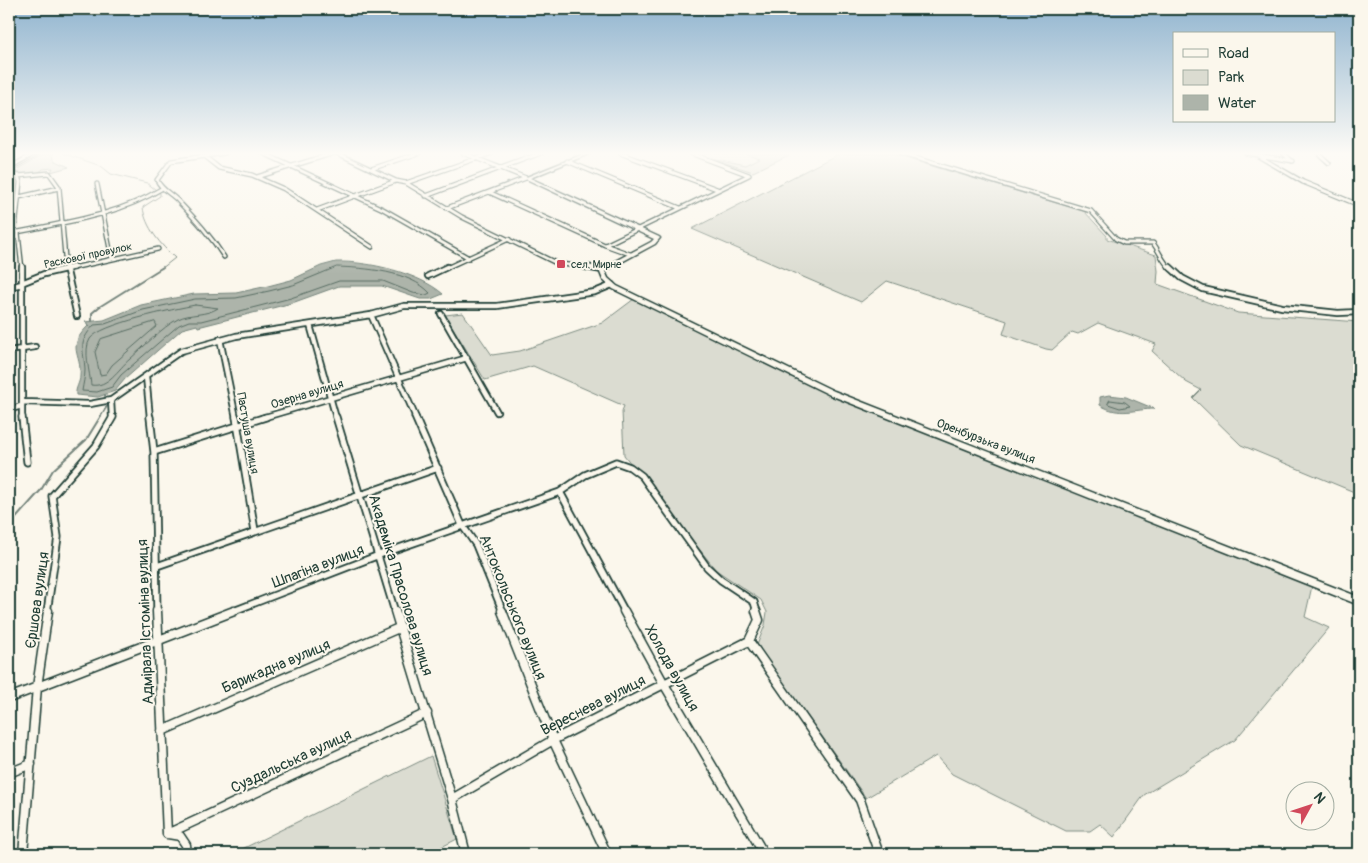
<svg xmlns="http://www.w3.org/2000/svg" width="1368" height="863" font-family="Pangolin,sans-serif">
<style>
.built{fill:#eae9de}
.green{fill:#dbdcd1;stroke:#7d8c82}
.water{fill:#adb4aa;stroke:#74847b}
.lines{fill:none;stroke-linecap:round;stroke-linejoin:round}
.shore{stroke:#586d63;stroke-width:1}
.stream-far1{stroke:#74847b;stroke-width:1}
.stream{stroke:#74847b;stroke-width:2}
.street-far3-casing{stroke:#1f3d34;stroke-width:5.5}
.street-far2-casing{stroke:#1f3d34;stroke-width:8}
.street-far1-casing{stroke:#1f3d34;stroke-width:9}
.street-casing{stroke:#1f3d34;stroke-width:11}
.secondary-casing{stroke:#1f3d34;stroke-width:3}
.street-far3{stroke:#fbf7ec;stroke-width:3}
.street-far2{stroke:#fbf7ec;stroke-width:4.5}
.street-far1{stroke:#fbf7ec;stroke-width:5.5}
.street{stroke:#fbf7ec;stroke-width:8}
.secondary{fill:#fbf7ec;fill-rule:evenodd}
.tram{stroke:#1f3d34;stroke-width:1}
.poi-dot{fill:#d1495b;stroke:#fbf7ec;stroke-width:2}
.labels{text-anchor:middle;stroke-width:4;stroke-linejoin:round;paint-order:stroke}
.far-street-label{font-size:11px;fill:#1f3d34;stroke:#fbf7ec}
.far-poi-label{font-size:11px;fill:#1f3d34;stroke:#fbf7ec;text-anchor:start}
.street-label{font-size:12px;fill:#1f3d34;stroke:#fbf7ec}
.near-street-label{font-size:15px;fill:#1f3d34;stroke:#fbf7ec}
</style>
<rect width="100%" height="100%" fill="#fbf7ec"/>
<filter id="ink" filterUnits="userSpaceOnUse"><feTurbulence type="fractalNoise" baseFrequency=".02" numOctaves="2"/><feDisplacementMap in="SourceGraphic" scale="10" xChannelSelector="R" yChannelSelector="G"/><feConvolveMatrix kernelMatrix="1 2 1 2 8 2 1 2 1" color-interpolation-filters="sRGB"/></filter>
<g filter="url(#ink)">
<!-- built -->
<path class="built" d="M693,153h100l-43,20z"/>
<!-- green -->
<path class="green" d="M46,153h7l1,7 15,7 -18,5 2,-4 -10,1c-9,9 -19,5 -29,2z
M745,153h48l-40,19 -42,-14 34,7 14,-7z
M840,153h48l196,58 23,25v3l49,16 2,16 -1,13 81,29 121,9v172l-118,-49 -48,-47 8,-8 -15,-8 -34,-31 4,-7 -58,-21 -20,11 -6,-2 -20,18 -6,-1 -43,-15 4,-13 -120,-40 -26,21 -169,-73z
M634,299l197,96 481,191 -7,31 24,11 -94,112 -91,55 -30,42 -14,-13 -10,7h-24l-114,-57 -16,-18 -70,42 -109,-153 8,-20 2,-13 -6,-12 -45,-30 -92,-115 -2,-44 2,-5 -91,-40 -48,14 -40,-65 18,-2 29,42 28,-4 82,-28z
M431,756l26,83 -29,15h-196z"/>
<!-- water -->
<path class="water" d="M336,262c32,-1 83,11 107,32l-12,5h-11l-38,-13h-43l-47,17 -94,24 -1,-2 -15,4 -57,50 -10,12 -17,6 -22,-2c-1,-7 4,-12 4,-19 2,-23 -15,-28 9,-51l-4,-3 19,-2 37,-15 53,-11 42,-1 32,-7 23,-6 30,-14z
M1109,395l17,2 29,12c-21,0 -35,8 -55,-4v-8z"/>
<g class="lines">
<!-- shore -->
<path class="shore" d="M337,267c28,1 73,4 93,26l-4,2 -13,-2 -30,-12h-44l-48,17 -90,23h-12l-10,4 -58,50 -9,12 -15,5 -15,-1c1,-7 3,-14 3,-21 -1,-22 -8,-26 9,-45l11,-1 38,-14 52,-11 41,-1 33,-7 24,-6z
M195,305l23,3c-12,8 -28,5 -40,11 -17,9 -33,27 -48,40 -12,10 -22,29 -39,26 -1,-12 -8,-35 -1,-46 10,-15 85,-30 105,-34z
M155,322l2,4 -45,39 -6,9 -6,1 -5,-23 6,-13z
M1110,400l15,2 5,4 -10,2 -12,-4z"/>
<!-- stream-far1 -->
<path class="stream-far1" d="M63,153l38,13 10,8 36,9 13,10v3l-17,11c2,20 18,38 32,51l-14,11"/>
<!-- stream -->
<path class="stream" d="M92,321v-8l7,-6 64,-40
M9,526l32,-36 12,-20 33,-30 21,-34 -2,-11"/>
<!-- street-far3 casing -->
<g class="street-far3-casing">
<path id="street-far3" d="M263,153l120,56 86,49
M337,153l59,28 10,2 56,34 94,46 38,6
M463,153l63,25
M620,153l97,36
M899,153l192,58 25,28 8,4h29c7,9 9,18 18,26
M1246,153l47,8
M1253,153l50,29 56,23
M1283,153l9,8
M1318,153l11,10
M205,157l14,11 33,7 32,14 88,58
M567,161l113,47
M371,169l48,-16
M9,172l9,4 2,6 -5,49 3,1 4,37
M18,176l31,-3 10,14 7,82
M257,177l77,-24
M406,183l86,-30
M97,184l15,75
M491,193l114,52 25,9
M426,196l115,-43
M19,197l40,-9
M447,208l79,-30
M317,210l79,-29
M18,232c48,-10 101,-17 143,-43
M605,245l144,-70 -59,-22
M224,257c-13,-21 -28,-37 -45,-55 -8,-9 -17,-11 -22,-22l14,-19 54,-8
M68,269l90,-20
M444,269l65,-30"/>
</g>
<!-- street-far2 casing -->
<g class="street-far2-casing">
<path id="street-far2" d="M22,267v151
M66,267l11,49
M586,267l16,3
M1170,267l12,11 21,11 79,18 56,6 21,-1
M428,276l19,-9
M24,282l20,-8 30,-7
M9,287l13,-3
M441,314l56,98
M371,315l45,103
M310,325l26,93
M220,339l16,79
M9,351l26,-4
M146,376l4,42
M111,400l1,18
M23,402l67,2 21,-4 70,-49 55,-15 135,-21 33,-9h93l98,-14 17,-7
M9,410l12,-4
M262,418l205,-60"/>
</g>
<!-- street-far1 casing -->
<g class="street-far1-casing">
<path id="street-far1" d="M22,417l5,45
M150,417l4,35 3,160
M236,417l19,114
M336,417l59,195
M415,417l47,108 14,20 27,67
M154,452l112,-35
M560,492l65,120
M157,566l281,-98
M47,612l11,-75 -6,-41 44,-50 17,-29
M231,612l148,-57 181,-63 25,-17 31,-13 14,5 12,9 65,91 14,13 33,22 3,10"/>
</g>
<!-- street casing -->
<g class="street-casing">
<path id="street" d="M157,611l10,223
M395,611l57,188 14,55
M502,611l51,129 54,114
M624,611l40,73 100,170
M756,611l3,9 -10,21 111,159 19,54
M9,698l225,-87
M162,731l239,-104
M9,773l22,-9
M452,799l101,-59 196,-99
M167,834l260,-121
M168,834l12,2 6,9 1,9
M23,854l14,-167 11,-76"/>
</g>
<!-- secondary casing -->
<g class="secondary-casing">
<path id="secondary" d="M33,153h5l-29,16v-3z
M586,153h5l-61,25 129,59 1,1 -5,6 -50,27 3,7 9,8 217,105 525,206v8l-529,-210 -217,-106 -10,-9 -4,-10 1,-1 51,-27 3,-3 -130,-61z"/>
</g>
<!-- street-far3 -->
<use href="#street-far3" class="street-far3"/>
<!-- street-far2 -->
<use href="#street-far2" class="street-far2"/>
<!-- street-far1 -->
<use href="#street-far1" class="street-far1"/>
<!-- street -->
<use href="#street" class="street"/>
<!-- secondary -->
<use href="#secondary" class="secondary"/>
<!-- tram -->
<path class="tram" d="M9,172l34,-19"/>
</g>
</g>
<!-- sky -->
<linearGradient id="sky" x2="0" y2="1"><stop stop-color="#90b4cf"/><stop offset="0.56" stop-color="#fdfbf6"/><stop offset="1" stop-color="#fdfbf6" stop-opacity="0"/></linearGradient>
<rect width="1368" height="274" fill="url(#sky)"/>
<!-- markers -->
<rect class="poi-dot" x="556" y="259" width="10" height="10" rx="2.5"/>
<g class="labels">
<!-- far-street labels -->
<g class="far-street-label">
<text transform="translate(88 255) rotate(-12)" y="4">Раскової провулок</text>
</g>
<!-- far-poi labels -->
<g class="far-poi-label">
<text x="571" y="268">сел. Мирне</text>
</g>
<!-- street labels -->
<g class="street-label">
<text transform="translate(307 394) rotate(-17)" y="4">Озерна вулиця</text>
<text transform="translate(248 433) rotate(80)" y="4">Пастуша вулиця</text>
<text transform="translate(986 441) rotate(21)" y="4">Оренбурзька вулиця</text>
</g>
<!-- near-street labels -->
<g class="near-street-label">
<text transform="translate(318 566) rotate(-21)" y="5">Шпагіна вулиця</text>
<text transform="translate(401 585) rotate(73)" y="5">Академіка Прасолова вулиця</text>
<text transform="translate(37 600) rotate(-82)" y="5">Єршова вулиця</text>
<text transform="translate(513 607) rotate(68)" y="5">Антокольського вулиця</text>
<text transform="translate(145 622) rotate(-92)" y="5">Адмірала Істоміна вулиця</text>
<text transform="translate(276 666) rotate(-23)" y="5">Барикадна вулиця</text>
<text transform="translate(672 668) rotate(61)" y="5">Холода вулиця</text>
<text transform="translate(593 705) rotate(-27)" y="5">Вереснева вулиця</text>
<text transform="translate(291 761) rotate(-25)" y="5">Суздальська вулиця</text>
</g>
</g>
<!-- margin -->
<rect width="1368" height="863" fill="none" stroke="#fbf7ec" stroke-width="30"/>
<rect x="15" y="15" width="1338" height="833" fill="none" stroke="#1f3d34" stroke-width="2" filter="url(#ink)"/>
<!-- legend -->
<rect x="1173" y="32" width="162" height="90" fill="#fbf7ec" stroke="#a3ada2"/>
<rect x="1183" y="49" width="25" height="8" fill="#fbf7ec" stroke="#a3ada2"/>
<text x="1218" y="58" font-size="15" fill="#1f3d34">Road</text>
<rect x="1183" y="70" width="25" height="15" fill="#dbdcd1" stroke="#a3ada2"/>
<text x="1218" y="82" font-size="15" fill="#1f3d34">Park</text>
<rect x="1183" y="95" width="25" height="15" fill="#adb4aa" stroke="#a3ada2"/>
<text x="1218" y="108" font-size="15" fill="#1f3d34">Water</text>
<!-- north arrow -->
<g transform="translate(1310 806) rotate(50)"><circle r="24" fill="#fbf7ec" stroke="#a3ada2"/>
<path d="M0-4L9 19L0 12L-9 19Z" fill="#d1495b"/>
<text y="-8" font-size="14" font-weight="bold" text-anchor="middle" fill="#1f3d34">N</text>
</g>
</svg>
